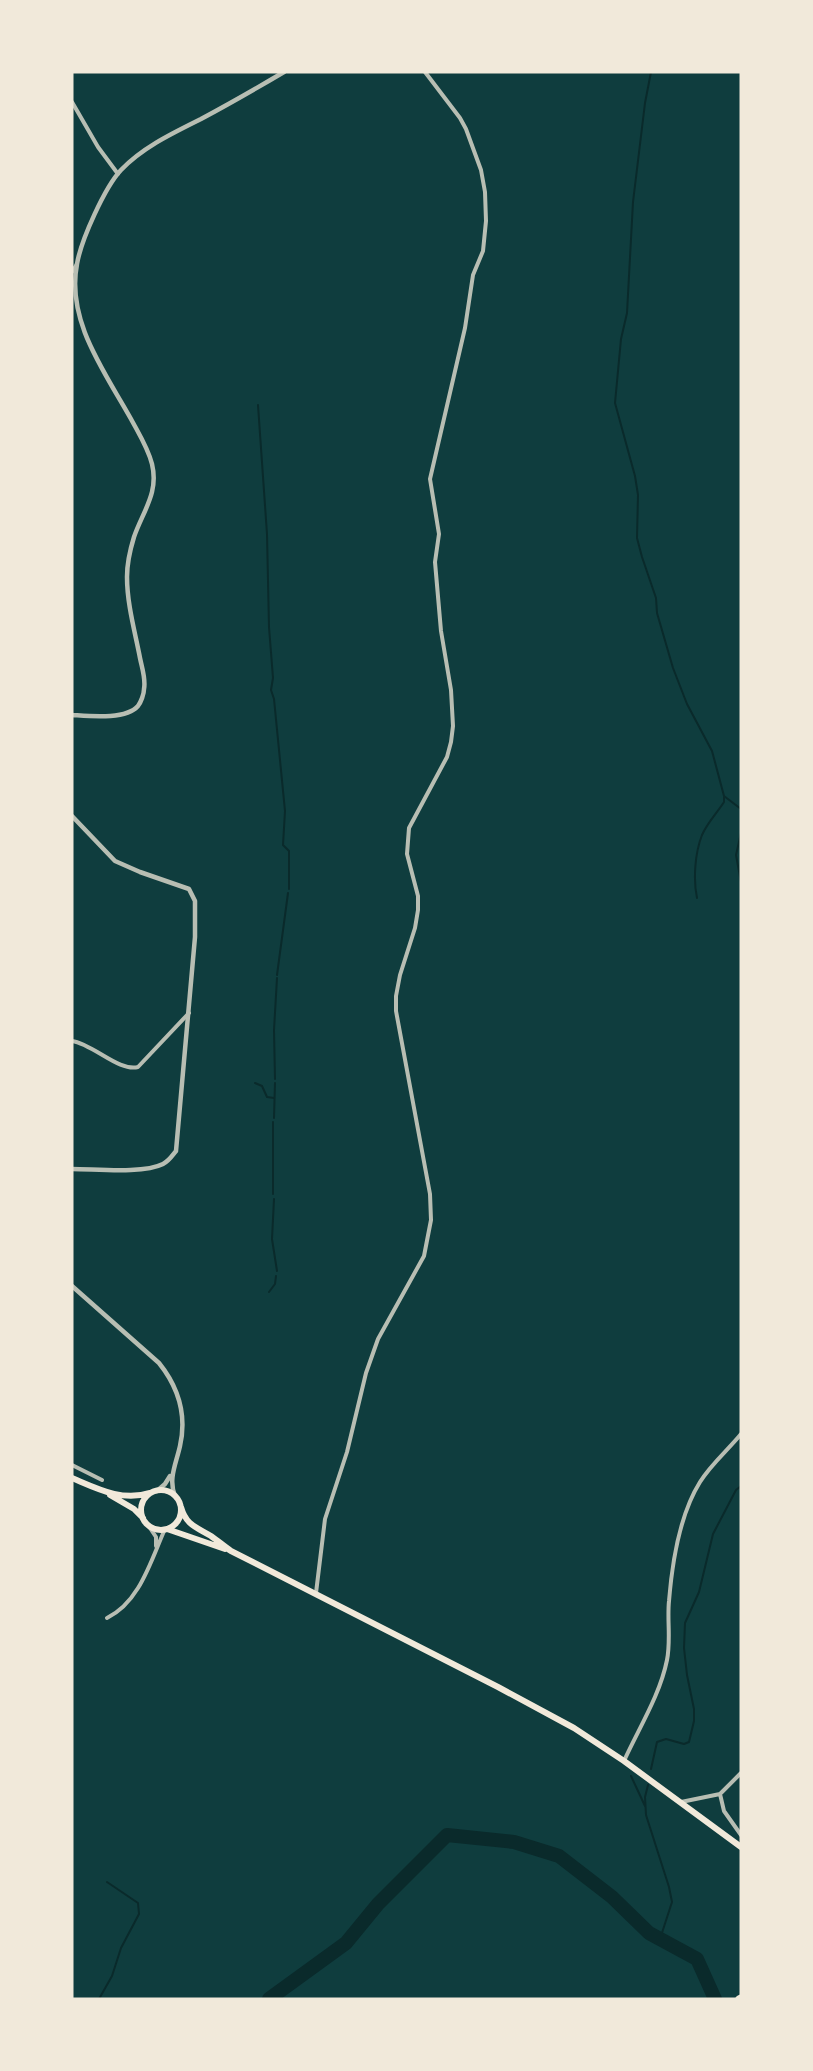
<svg xmlns="http://www.w3.org/2000/svg" width="813" height="2071" font-family="Merriweather,serif">
<style>
.lines{fill:none;stroke-linecap:round;stroke-linejoin:round}
.stream{stroke:#0a2a2b;stroke-width:2}
.river{stroke:#0a2a2b;stroke-width:14}
.minor{stroke:#b8beb3;stroke-width:4}
.tertiary{stroke:#b8beb3;stroke-width:4.5}
.primary{stroke:#f1e9da;stroke-width:6}
.motorway{stroke:#f1e9da;stroke-width:7}
</style>
<rect width="100%" height="100%" fill="#0f3d3e"/>
<g class="lines">
<!-- stream -->
<path class="stream" d="M651,72l-6,31 -12,99 -6,111 -6,26 -6,64 20,73 3,19 -1,43 5,19 14,41 1,15 16,55 14,36 25,47 12,45 17,13
M258,405l9,129 2,93 4,51 -2,12 3,9 11,112 -2,34 6,6v38
M741,833l-5,22 5,27
M697,898c-4,-19 -2,-45 5,-63 5,-12 15,-22 22,-33v-5
M277,975l11,-82
M275,1079l-1,-49 3,-52
M255,1083l7,3 5,11 7,1
M274,1118l1,-35
M273,1194v-72
M274,1199l-2,40 5,32
M269,1292l6,-8 1,-8
M651,1769l6,-27 9,-3 18,5 5,-2 5,-21v-12l-7,-34 -3,-27 1,-25 14,-31 14,-58 23,-44 5,-4
M631,1776l14,30
M648,1785l-3,12 1,18 23,72 3,15 -12,37
M99,1999l13,-23 9,-28 18,-34 -1,-11 -31,-21"/>
<!-- river -->
<path class="river" d="M269,1999l77,-56 32,-39 69,-69 67,7 45,14 53,41 37,36 48,26 18,40"/>
<!-- minor -->
<path class="minor" d="M72,102l26,45 20,27
M72,272l5,-8
M72,1041c21,3 47,31 66,26l51,-54
M72,1465l30,15
M148,1525l8,12v9
M316,1593l9,-74 22,-67 19,-79 12,-34 46,-83 7,-36 -1,-26 -34,-183v-15l4,-21 15,-47 3,-18v-14l-11,-42 2,-26 38,-71 4,-15 2,-16 -2,-36 -10,-59 -6,-69 4,-28 -9,-55 35,-151 8,-53 10,-24 3,-30 -1,-29 -4,-22 -15,-41 -6,-11 -35,-46
M107,1618c33,-16 44,-58 58,-89
M624,1761c15,-33 36,-66 43,-101 4,-20 0,-40 2,-59 3,-37 11,-87 31,-119 11,-18 28,-32 41,-48
M720,1794l4,17 17,24
M681,1802l39,-8 21,-21"/>
<!-- tertiary -->
<path class="tertiary" d="M72,715c17,1 54,5 66,-9 3,-4 6,-12 6,-17 2,-10 -2,-21 -4,-31 -5,-26 -13,-54 -13,-81 0,-13 3,-27 7,-40 9,-26 25,-44 18,-73 -4,-16 -13,-30 -21,-45 -26,-47 -65,-98 -54,-155 4,-24 28,-77 44,-94 22,-23 52,-37 80,-51 28,-15 56,-31 83,-47
M72,816l43,45 25,11 49,17 6,12v36l-19,214c-4,5 -7,10 -13,13 -20,10 -67,5 -91,5
M72,1286l87,77c20,25 28,52 21,83 -4,18 -12,33 -5,50
M157,1491l8,-7 5,-8"/>
<!-- primary -->
<path class="primary" d="M72,1478c24,10 50,24 77,15
M141 1510a20 20 0 1 1 40 0a20 20 0 1 1-40 0Z
M110,1495l24,14 9,9
M181,1507c5,18 15,20 30,29 7,5 13,10 20,15l267,136 76,41 50,33 117,86
M167,1529l58,20"/>
<!-- motorway -->
<path class="motorway" d="M739,1999l2,-1"/>
</g>
<!-- border -->
<rect width="813" height="2071" fill="none" stroke="#f1e9da" stroke-width="147"/>
</svg>
